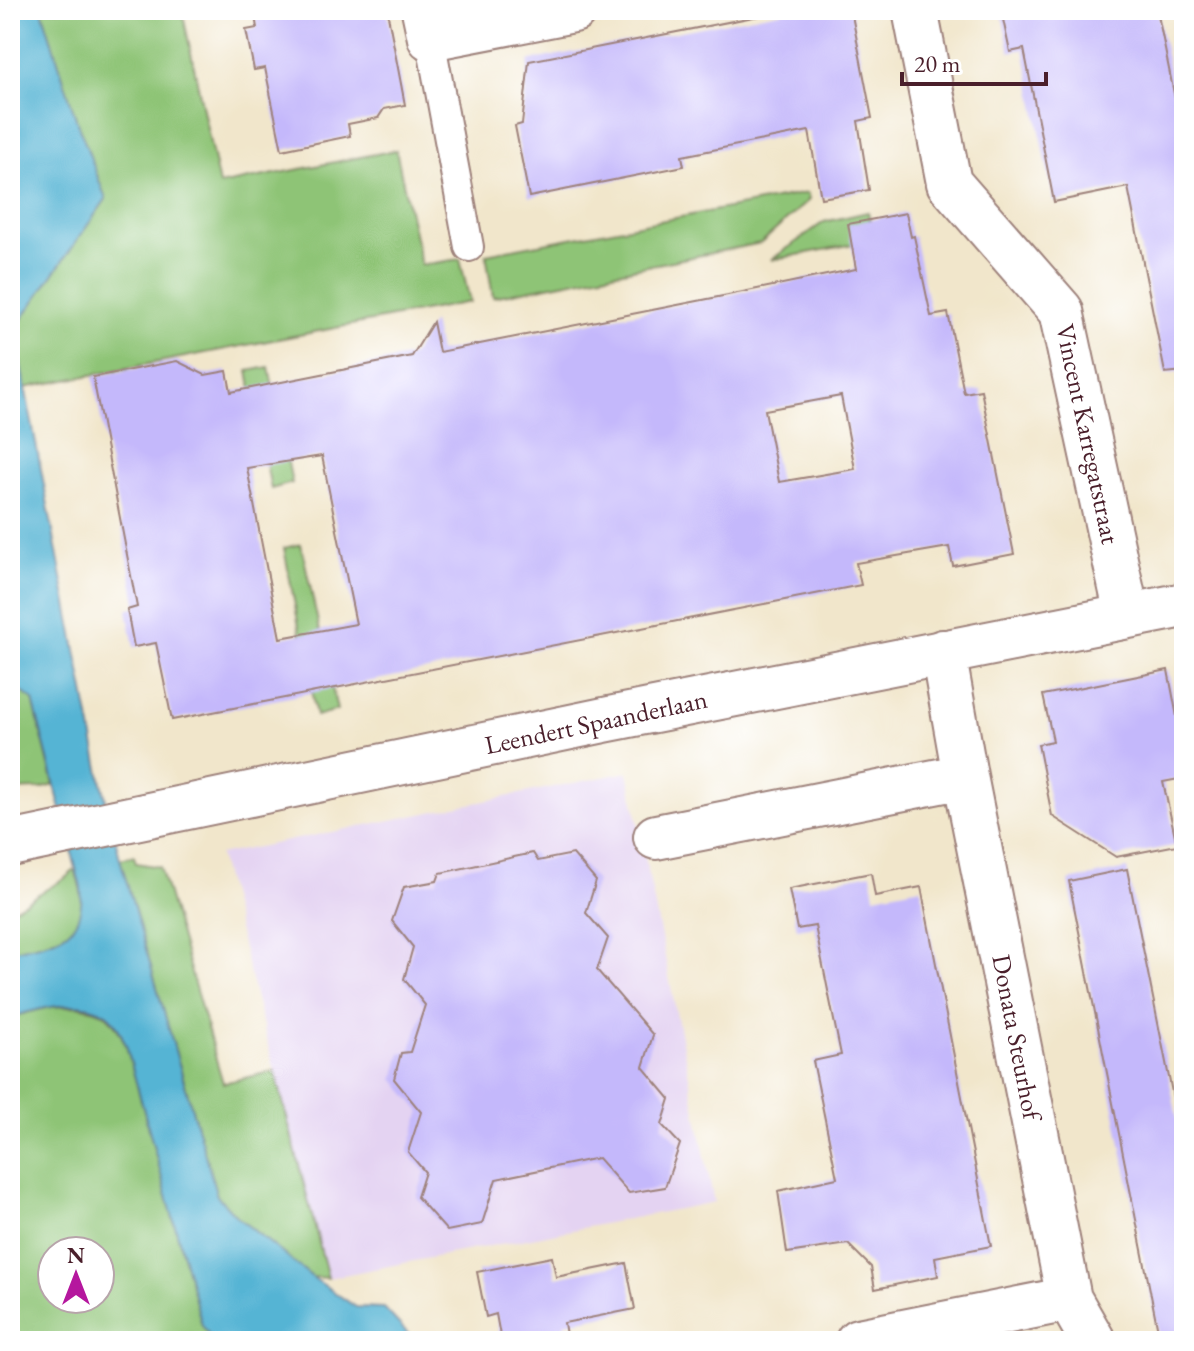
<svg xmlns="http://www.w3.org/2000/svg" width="1194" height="1351" font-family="'EB Garamond',serif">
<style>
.built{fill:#e4d3f2}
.green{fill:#8ec476;stroke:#6c7250;stroke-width:2;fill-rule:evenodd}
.water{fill:#55b4d4;stroke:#506a80;stroke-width:2}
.building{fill:#c4b8fb;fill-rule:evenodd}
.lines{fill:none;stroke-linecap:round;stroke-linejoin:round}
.service-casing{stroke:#9e827b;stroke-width:32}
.minor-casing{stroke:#9e827b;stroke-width:48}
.tertiary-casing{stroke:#9e827b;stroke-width:48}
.service{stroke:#fff;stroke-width:28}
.minor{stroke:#fff;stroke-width:44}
.tertiary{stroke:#fff;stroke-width:44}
.labels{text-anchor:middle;stroke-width:6;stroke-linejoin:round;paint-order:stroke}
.street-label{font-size:26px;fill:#4a1f2b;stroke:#fff}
</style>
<rect width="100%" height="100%" fill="#fff"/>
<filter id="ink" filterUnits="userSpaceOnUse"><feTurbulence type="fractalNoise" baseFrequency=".0125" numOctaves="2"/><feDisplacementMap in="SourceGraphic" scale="16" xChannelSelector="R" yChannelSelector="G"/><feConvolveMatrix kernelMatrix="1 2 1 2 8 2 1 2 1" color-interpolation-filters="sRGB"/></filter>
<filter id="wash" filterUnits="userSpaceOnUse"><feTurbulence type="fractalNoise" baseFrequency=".006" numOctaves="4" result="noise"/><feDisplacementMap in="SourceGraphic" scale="32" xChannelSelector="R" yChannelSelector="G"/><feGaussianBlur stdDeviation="1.8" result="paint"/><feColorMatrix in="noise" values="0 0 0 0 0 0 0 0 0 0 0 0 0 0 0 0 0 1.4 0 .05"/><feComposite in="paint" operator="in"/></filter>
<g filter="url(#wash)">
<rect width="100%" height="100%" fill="#f1e6cb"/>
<!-- built -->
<path class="built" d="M628,772l86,430 -386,76 -109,-423z"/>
<!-- green -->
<path class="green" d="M42,10h140l37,175 177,-35 25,115 39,-6 10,43 -446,86 -10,-58 92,-131 -30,-80z
M807,193l2,7 -48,43 -268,54 -7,-43z
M868,212l7,28 -104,20 53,-38z
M269,367l23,116 -21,6 -23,-118z
M301,544l36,166 -21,6 -32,-168z
M10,683l23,17 21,85 -13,4 -31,1z
M134,856l2,7 24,4 63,216 52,-12 53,207 -16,-1 -75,-60 -20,-21 -97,-337z
M75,870c23,64 -15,69 -65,81v-40l54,-32z
M74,1006c33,3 38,11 52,39l76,280 12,16h-204v-324l40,-10zM52,1251h48v48h-48z"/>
<!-- water -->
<path class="water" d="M10,10h32l34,109 30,80 -92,131 86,444 20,85 97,337 20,21 75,60 44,30 28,1 31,33h-201l-12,-16 -76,-280c-5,-11 -10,-25 -21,-32 -27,-17 -67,-3 -95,4v-66c40,-10 76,-11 71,-63l-48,-188 -23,-17z"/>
<g id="blocks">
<!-- building -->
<path class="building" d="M254,10h133l18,95 -21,4 -6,9 -30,6 2,12 -68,14 -17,-82 -11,2 -8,-40 11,-2z
M789,10h62l21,108 -14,3 11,69 -48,8 -12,-67 -127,25 2,10 -155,31 -14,-71 7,-2 7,-63z
M1001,10h156l27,133v228l-19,2 -37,-186 -74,15 -30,-153 -14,3z
M906,213l5,24 3,-1 17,80 17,-3 16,80 17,-3 33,164 -61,12 -4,-19 -93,16 5,22 -689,135 -16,-77 -22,4 -7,-37 10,-3 -44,-230 84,-16 28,14 22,-4 4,21 181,-36 21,-34 6,30 284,-56 133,-27 -8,-45zM841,396l14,73 -76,13 -14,-72zM322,456l34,168 -76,14 -33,-170z
M1168,670l9,47 7,-1v62l-21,4 14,63 -61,12 -64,-41 -14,-72 15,-3 -10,-46z
M533,853l5,8 35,-7 23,27 -10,32 22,25 -11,32 56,65 -10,32 27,32 -8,26 18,19 -15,43 -36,6 -31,-35 -102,21 -14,45 -35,7 -30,-34 8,-25 -17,-20 13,-40 -27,-33 7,-26 9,-1 15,-47 -21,-26 9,-32 -21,-26 12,-34 33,-6 3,-8z
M1127,869l57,283v189h-24l-91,-460z
M871,873l4,23 46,-9 70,359 -56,11 3,19 -63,13 -4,-22 -23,-23 -61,9 -9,-62 59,-13 -24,-117 28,-6 -26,-129 -18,3 -8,-40z
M552,1257l4,20 70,-14 9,46 -71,14 3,18h-66l-5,-27 -10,3 -9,-45z"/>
</g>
</g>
<g filter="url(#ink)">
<use href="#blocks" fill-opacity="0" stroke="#9e827b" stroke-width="2"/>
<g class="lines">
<!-- service casing -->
<g class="service-casing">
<path id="service" d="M430,38l39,209"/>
</g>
<!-- minor casing -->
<g class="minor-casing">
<path id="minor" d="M424,10l6,28 144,-28
M915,10l34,173 112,128 66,304
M943,652l22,124 104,523 24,42
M656,837l309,-61
M858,1341l211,-42"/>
</g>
<!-- tertiary casing -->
<g class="tertiary-casing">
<path id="tertiary" d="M10,844l594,-124 580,-115"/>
</g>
<!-- service -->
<use href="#service" class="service"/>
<!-- minor -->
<use href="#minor" class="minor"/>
<!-- tertiary -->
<use href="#tertiary" class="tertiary"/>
</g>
</g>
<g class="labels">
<!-- street labels -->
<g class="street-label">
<text transform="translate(1088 434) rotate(78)" y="9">Vincent Karregatstraat</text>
<text transform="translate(596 722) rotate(-12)" y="9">Leendert Spaanderlaan</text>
<text transform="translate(1017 1037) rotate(79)" y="9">Donata Steurhof</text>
</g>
</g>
<!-- margin -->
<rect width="1194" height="1351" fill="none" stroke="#fff" stroke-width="40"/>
<!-- north arrow -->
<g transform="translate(76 1275)"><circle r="38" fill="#ffffff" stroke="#b7a5aa" stroke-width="2"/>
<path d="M0-6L14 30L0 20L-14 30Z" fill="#b5179e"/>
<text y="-12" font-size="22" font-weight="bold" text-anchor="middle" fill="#4a1f2b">N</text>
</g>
<!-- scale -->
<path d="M902 72v12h144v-12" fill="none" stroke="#4a1f2b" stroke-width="4"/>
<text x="914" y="72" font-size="24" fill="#4a1f2b" stroke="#ffffff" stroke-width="6" paint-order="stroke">20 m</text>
</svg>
